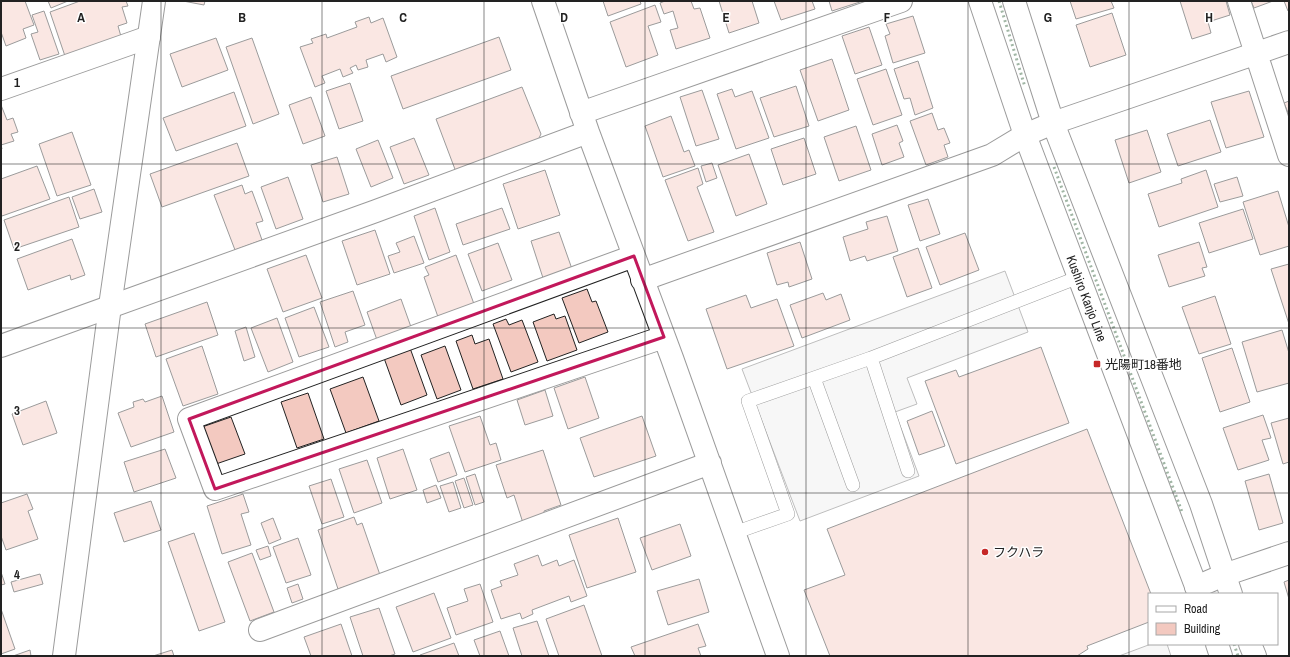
<svg xmlns="http://www.w3.org/2000/svg" width="1290" height="657" font-family="'Archivo Narrow','Noto Sans JP',sans-serif">
<style>
.parking{fill:#ededed;stroke:#6f6f6f}
.building{fill:#f3c9c0;stroke:#222}
.lines{fill:none;stroke-linecap:round;stroke-linejoin:round}
.lane-casing{stroke:#222;stroke-width:14}
.street-casing{stroke:#222;stroke-width:24}
.secondary-casing{stroke:#222;stroke-width:24}
.primary-casing{stroke:#222;stroke-width:24}
.lane{stroke:#fff;stroke-width:13}
.street{stroke:#fff;stroke-width:22}
.secondary{stroke:#fff;stroke-width:22}
.primary{stroke:#fff;stroke-width:22}
.hedge{stroke:#2f5e38;stroke-width:3;stroke-dasharray:2 3;stroke-linecap:butt}
.marked{fill:none;stroke:#c2185b;stroke-width:3;stroke-linejoin:round}
.grid{fill:none;stroke:#222;stroke-width:1;stroke-opacity:0.55}
.poi-dot{fill:#c62828;stroke:#fff;stroke-width:1.5}
.labels{text-anchor:middle;stroke-width:3;stroke-linejoin:round;paint-order:stroke}
.street-label{font-size:13px;fill:#222;stroke:#fff}
.poi-label{font-size:13px;fill:#222;stroke:#fff;text-anchor:start}
.grid-label{font-size:13px;text-anchor:middle;font-weight:bold;fill:#222;stroke:#fff;stroke-width:3;stroke-linejoin:round;paint-order:stroke}
</style>
<rect width="100%" height="100%" fill="#fff"/>
<!-- parking -->
<path class="parking" d="M1005,271l23,61 -121,46 10,26 -22,8 24,64 -119,45 -58,-152z
M1151,644h16l4,12h-52z"/>
<!-- building -->
<path class="building" d="M1,1h24l9,24 -11,4 3,9 -20,8 -5,-14z
M48,1h20l-17,7z
M80,1h46l2,5 -6,1 5,16 -9,3 4,14 -56,19 -16,-47z
M183,1h22l-1,4z
M603,1h37l1,3 -33,12z
M665,1h26l3,8 6,-1 10,30 -34,11 -6,-19 8,-2 -5,-17 -9,3 -4,-11z
M719,1h33l7,22 -30,10z
M774,1h38l3,8 -34,11z
M829,1h34l-31,10z
M1070,1h41l3,7 -38,11z
M1180,1h46l4,14 -22,7 3,11 -19,6z
M1251,1h22l-19,7z
M1284,1h5v10h-1z
M655,5l6,17 -13,4 10,29 -32,12 -16,-45z
M44,11l15,43 -19,6 -9,-26 7,-2 -6,-17z
M1112,13l14,42 -36,12 -14,-42z
M913,16l12,37 -32,10 -8,-27 5,-2 -4,-10z
M369,17l2,6 12,-5 14,39 -11,5 -3,-8 -17,6 2,7 -10,3 -2,-5 -6,3 3,5 -10,4 -3,-8 -18,7 3,7 -10,4 -15,-40 13,-4 -2,-4 15,-5 1,4 30,-11 -2,-5z
M869,27l13,38 -27,9 -13,-38z
M499,37l12,33 -108,39 -12,-33z
M216,38l12,32 -46,17 -12,-33z
M252,38l27,76 -26,10 -27,-77z
M832,59l17,51 -31,11 -18,-51z
M918,61l15,47 -18,7 -5,-17 -6,1 -10,-30z
M886,69l16,46 -29,10 -16,-46z
M350,83l13,38 -24,8 -13,-38z
M796,86l13,40 -35,11 -14,-39z
M522,87l19,47 -5,10 -80,28 -20,-53z
M732,89l3,8 17,-6 17,47 -33,11 -19,-55z
M702,90l17,49 -23,7 -16,-49z
M1249,91l15,46 -38,11 -15,-46z
M234,92l12,34 -70,25 -13,-33z
M311,97l14,39 -22,8 -14,-39z
M1289,101v14l-5,-12z
M1,105l6,15 6,-2 5,14 -7,2 3,7 -13,4 1,4 -1,1z
M932,113l6,17 6,-2 6,15 -6,2 4,12 -22,8 -16,-44z
M671,116l13,36 5,-2 6,16 -32,11 -18,-51z
M1210,120l11,32 -43,14 -11,-32z
M897,125l6,16 -4,2 5,14 -22,8 -10,-31z
M856,126l15,44 -32,11 -15,-44z
M1147,130l14,42 -32,11 -14,-43z
M72,132l19,53 -34,11 -18,-52z
M414,138l15,37 -25,9 -14,-37z
M804,138l12,36 -33,11 -12,-36z
M378,140l15,38 -22,9 -15,-38z
M237,143l12,33 -87,31 -12,-33z
M749,154l18,50 -31,12 -18,-51z
M337,157l12,37 -26,8 -12,-37z
M712,163l5,15 -11,4 -5,-16z
M37,166l13,33 -48,17 -1,-3v-34z
M698,168l5,16 -6,3 17,45 -26,9 -23,-61z
M545,170l15,45 -42,14 -15,-45z
M1206,170l12,37 -59,20 -11,-33 34,-11 -1,-4z
M288,177l15,42 -27,10 -15,-42z
M1237,177l6,19 -23,6 -6,-18z
M242,185l3,9 7,-3 11,30 -7,2 6,17 -27,10 -21,-55z
M94,189l8,23 -22,7 -8,-22z
M1278,191l11,36v19l-29,9 -17,-53z
M69,197l10,30 -65,22 -10,-29z
M928,199l12,35 -20,7 -12,-36z
M435,208l15,44 -21,8 -15,-44z
M502,208l8,21 -47,16 -7,-21z
M1243,209l10,30 -44,14 -10,-30z
M887,216l11,35 -31,10 -2,-5 -15,5 -7,-24 25,-8 -2,-7z
M375,230l15,44 -33,11 -15,-44z
M559,232l13,37 -29,9 -12,-37z
M965,233l14,37 -39,15 -14,-38z
M414,236l10,27 -30,10 -6,-17 12,-4 -4,-9z
M72,239l13,36 -14,5 -1,-5 -42,15 -11,-31z
M800,242l12,37 -23,8 -1,-5 -11,3 -10,-32z
M1199,242l8,25 -5,1 3,8 -36,11 -11,-32z
M498,243l14,37 -30,11 -14,-37z
M918,248l14,40 -25,9 -14,-40z
M306,255l16,43 -39,14 -16,-43z
M456,255l18,49 -36,13 -14,-40 5,-2 -4,-8z
M1289,264v60l-18,-55z
M587,289l5,13 4,-1 12,31 -29,11 -17,-45z
M353,291l12,34 -20,7 3,10 -13,5 -15,-45z
M823,293l3,7 15,-6 9,26 -48,18 -12,-33z
M746,295l5,13 26,-9 17,47 -67,23 -21,-60z
M1215,296l16,48 -32,10 -17,-47z
M401,299l10,28 -34,13 -10,-28z
M207,302l11,33 -62,22 -11,-33z
M314,307l15,40 -30,10 -14,-39z
M554,314l2,5 9,-3 12,34 -30,11 -14,-39z
M277,318l16,44 -25,10 -17,-44z
M506,319l3,6 13,-5 16,42 -27,10 -18,-48z
M246,327l9,30 -11,4 -9,-30z
M1282,330l7,23v30l-32,9 -15,-50z
M472,335l3,9 14,-5 14,40 -30,10 -17,-48z
M202,346l16,48 -35,12 -17,-47z
M445,346l16,44 -24,9 -16,-44z
M1041,347l28,76 -113,41 -31,-83 31,-11 3,7z
M410,348l17,47 -26,10 -17,-47z
M1232,348l18,54 -30,10 -18,-54z
M363,377l16,44 -33,12 -16,-44z
M585,377l14,41 -31,11 -14,-41z
M545,390l8,26 -28,9 -8,-25z
M308,393l16,46 -27,9 -16,-46z
M162,396l12,36 -43,15 -13,-34 16,-6 -1,-5 10,-3 2,3z
M46,401l11,32 -34,12 -11,-31z
M932,411l13,35 -26,9 -12,-34z
M1263,415l8,23 -9,2 7,20 -31,10 -15,-42z
M480,416l10,29 6,-2 5,17 -36,12 -16,-46z
M642,416l14,40 -62,21 -14,-39z
M231,417l14,37 -29,10 -14,-37z
M1289,418v44l-6,2 -12,-41z
M1087,429l64,165h-2v28l-62,24 1,3 -11,7h-247l-26,-66 41,-15 -18,-46z
M165,449l11,29 -42,14 -10,-30z
M403,449l14,41 -27,9 -13,-41z
M543,450l18,55 -17,6 1,5 -22,7 -9,-28 -7,3 -11,-33z
M449,452l8,23 -19,7 -8,-23z
M367,460l15,43 -28,10 -15,-44z
M475,474l9,28 -9,3 -9,-28z
M1269,474l14,49 -24,7 -14,-49z
M464,478l9,27 -9,3 -9,-27z
M331,479l13,38 -22,7 -13,-38z
M453,482l8,26 -12,4 -9,-26z
M436,485l5,13 -14,5 -4,-13z
M27,494l6,15 -5,2 10,28 -32,11 -5,-14v-33z
M243,494l6,18 -8,2 10,31 -29,9 -15,-48z
M151,501l10,29 -37,12 -10,-29z
M354,517l3,8 5,-2 18,52 -42,14 -20,-59z
M273,518l8,21 -12,5 -8,-21z
M618,518l18,54 -49,16 -18,-53z
M680,524l11,32 -39,14 -12,-32z
M194,533l31,89 -26,9 -31,-89z
M298,538l13,37 -25,8 -13,-36z
M268,546l3,10 -11,4 -4,-10z
M252,553l22,59 -24,9 -22,-59z
M538,555l4,11 15,-6 2,6 15,-6 13,36 -16,6 -2,-6 -37,14 1,4 -11,5 -2,-6 -19,6 -10,-29 11,-4 -2,-5 18,-6 -4,-11z
M1,572l4,12 -4,1z
M40,574l3,10 -29,8 -3,-10z
M699,579l10,33 -41,13 -11,-34z
M1289,580v19l-5,-17z
M298,584l5,15 -11,4 -5,-15z
M480,584l13,38 -37,13 -9,-27 21,-7 -4,-12z
M434,593l17,45 -38,14 -17,-45z
M584,605l18,51h-43l-13,-37z
M379,608l16,46 -6,2h-26l-13,-39z
M1,609l14,40 -14,5z
M537,621l12,35h-27l-9,-28z
M341,624l11,32h-41l-7,-19z
M698,624l8,22 -8,2 3,8h-66l-4,-9z
M500,631l9,25h-29l-6,-16z
M454,643l5,13h-38l-1,-1z
M30,650l1,6h-18z
M172,650l2,6h-21z"/>
<g class="lines">
<!-- lane casing -->
<g class="lane-casing">
<path id="lane" d="M871,358l37,113
M814,378l39,107
M734,533l54,-19 -40,-113 123,-43 208,-81"/>
</g>
<!-- street casing -->
<g class="street-casing">
<path id="street" d="M543,1l45,131 84,226 106,298
M1239,1l50,154
M1,89l148,-52
M581,113l320,-112
M634,256l-445,163 26,70 449,-152
M642,280l350,-125 33,-20 28,-12 236,-81
M1,346l375,-135 212,-79
M1196,587l28,-12 65,-22
M260,630l450,-167"/>
</g>
<!-- secondary casing -->
<g class="secondary-casing">
<path id="secondary" d="M64,656l46,-350 44,-305"/>
</g>
<!-- primary casing -->
<g class="primary-casing">
<g id="primary">
<path id="s1" d="M980,1l45,134 174,459"/>
<path d="M1014,1l39,122 148,381 30,90"/>
<path d="M1217,644l4,12"/>
<path d="M1250,644l5,12"/>
</g>
</g>
<!-- lane -->
<use href="#lane" class="lane"/>
<!-- street -->
<use href="#street" class="street"/>
<!-- secondary -->
<use href="#secondary" class="secondary"/>
<!-- primary -->
<use href="#primary" class="primary"/>
<!-- hedge -->
<path class="hedge" d="M999,1l26,86
M1054,167l128,345
M1234,644l4,12"/>
</g>
<!-- marked area -->
<path d="M0 0H1290V657H0ZM634,256l30,81 -449,152 -26,-70z" fill="#fff" fill-opacity=".55" fill-rule="evenodd"/>
<path class="marked" d="M634,256l30,81 -449,152 -26,-70z"/>
<!-- grid -->
<path class="grid" d="M161,1v655M322,1v655M484,1v655M645,1v655M806,1v655M968,1v655M1129,1v655M1,164h1288M1,328h1288M1,493h1288"/>
<!-- markers -->
<g class="poi-dot">
<rect x="1093" y="360" width="8" height="8" rx="2"/>
<circle cx="985" cy="552" r="4"/>
</g>
<g class="labels">
<!-- street labels -->
<g class="street-label">
<text dy="5" stroke="none"><textPath href="#s1" startOffset="316">Kushiro Kanjo Line</textPath></text>
</g>
<!-- poi labels -->
<g class="poi-label">
<text x="1105" y="369">光陽町18番地</text>
<text x="993" y="557">フクハラ</text>
</g>
</g>
<g class="grid-label">
<text x="81" y="22">A</text>
<text x="242" y="22">B</text>
<text x="403" y="22">C</text>
<text x="564" y="22">D</text>
<text x="726" y="22">E</text>
<text x="887" y="22">F</text>
<text x="1048" y="22">G</text>
<text x="1209" y="22">H</text>
<text x="17" y="87">1</text>
<text x="17" y="251">2</text>
<text x="17" y="415">3</text>
<text x="17" y="579">4</text>
</g>
<!-- border -->
<rect width="1290" height="657" fill="none" stroke="#222222" stroke-width="4"/>
<!-- legend -->
<rect x="1148" y="593" width="130" height="52" fill="#ffffff" stroke="#a7a7a7"/>
<rect x="1156" y="606" width="20" height="6" fill="#ffffff" stroke="#a7a7a7"/>
<text x="1184" y="613" font-size="12" fill="#222222">Road</text>
<rect x="1156" y="623" width="20" height="12" fill="#f3c9c0" stroke="#a7a7a7"/>
<text x="1184" y="633" font-size="12" fill="#222222">Building</text>
</svg>
